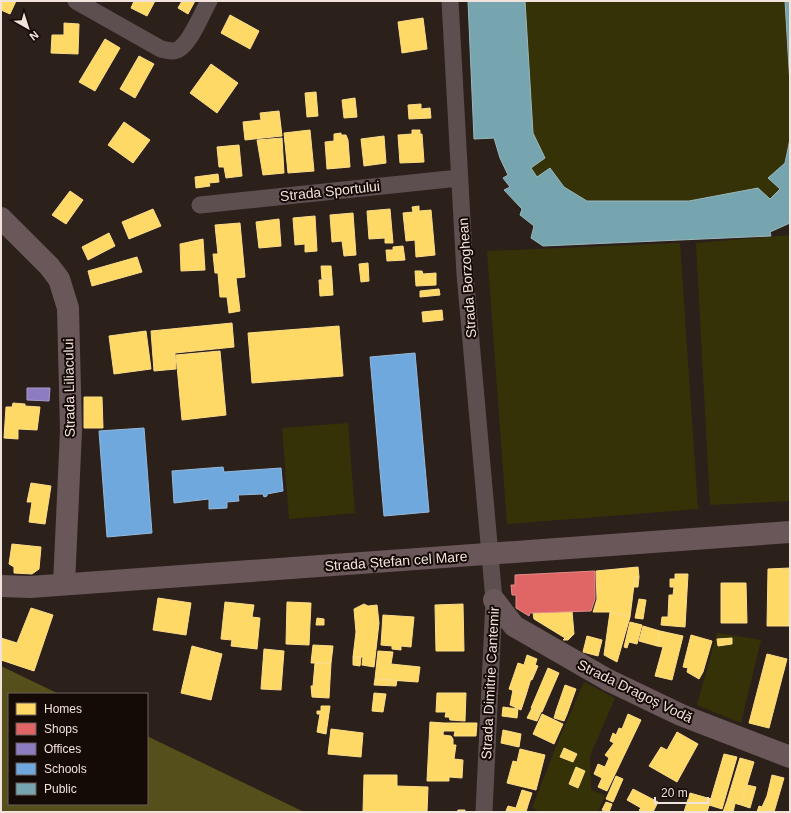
<svg xmlns="http://www.w3.org/2000/svg" width="791" height="813" font-family="Arial,sans-serif">
<style>
.green{fill:#363207}
.forest{fill:#544f1b}
.homes{fill:#ffd966;stroke:#fbdc89}
.shops{fill:#e06666;stroke:#e58b89}
.offices{fill:#8e7cc3;stroke:#ac9bca}
.schools{fill:#6fa8dc;stroke:#96b9dc}
.public{fill:#76a5af;stroke:#9bb7bc}
.lines{fill:none;stroke-linecap:round;stroke-linejoin:round}
.street{stroke:#5d4f4f;stroke-width:17}
.secondary{stroke:#6a5759;stroke-width:22}
.labels{text-anchor:middle;stroke-width:4;stroke-linejoin:round;paint-order:stroke}
.street-label{font-size:14px;fill:#f2e2dc;stroke:#140a06}
</style>
<rect width="100%" height="100%" fill="#2c201b"/>
<!-- green -->
<path class="green" d="M468,1h322v222l-20,8 1,5 -228,10 -12,-8 3,-12 -14,-11 2,-6 -18,-19 6,-3 -7,-9 5,-3 -14,-37 -20,1z
M790,235v266l-80,4 -14,-262z
M680,243l18,266 -191,15 -20,-273z
M348,423l7,90 -66,6 -7,-91z
M717,633l44,7 -20,83 -44,-18z
M584,682l31,16 -25,58 1,34 14,5 -7,17h-57l-9,-4 25,-64z"/>
<!-- forest -->
<path class="forest" d="M1,666l58,28h-50v110h138v-68l157,76h-303z"/>
<!-- homes -->
<path class="homes" d="M1,1h15l-6,13 -9,-4z
M134,1h21l-8,15 -16,-8z
M182,1h13l-7,13 -10,-6z
M230,15l29,16 -9,18 -29,-16z
M423,18l4,31 -25,4 -4,-31z
M64,23l15,1 -1,30 -27,-1 1,-18h12z
M105,39l15,9 -25,43 -16,-9z
M139,56l15,8 -19,34 -15,-9z
M211,64l27,19 -21,30 -27,-20z
M316,92l2,24 -11,1 -2,-24z
M355,98l2,19 -13,1 -2,-18z
M421,104v5l9,-1 1,10 -22,1 -1,-14z
M279,111l3,25 -37,4 -2,-18 18,-2 -1,-7z
M124,122l26,18 -17,23 -25,-18z
M310,130l4,41 -26,2 -4,-40z
M412,130h8v4h2l2,28 -24,1 -2,-28 14,-1z
M341,133v2h5l2,5 2,27 -23,2 -2,-27 9,-1v-7z
M384,136l2,27 -22,3 -3,-27z
M282,138l2,35 -21,2 -6,-35z
M239,145l3,31 -16,2 -2,-11h-5l-2,-20z
M218,174l1,8 -10,1 1,3 -14,2 -1,-11z
M70,191l13,9 -17,24 -14,-9z
M419,206v5l12,-1 4,45 -19,2 -1,-17 -9,1 -3,-28 10,-1 -1,-5z
M153,209l8,17 -32,13 -7,-17z
M390,209l3,34h-8v-5l-16,1 -2,-28z
M353,213l3,42 -12,1 -2,-15 -10,1 -2,-27z
M315,216l2,35 -12,1v-8l-10,1 -2,-27z
M279,219l2,27 -22,2 -3,-26z
M240,223l5,54 -9,1 4,33 -11,2 -2,-16h-7l-2,-24h-3l-2,-19h5l-3,-29z
M109,233l6,13 -27,14 -6,-13z
M203,239l2,31 -24,1 -1,-27z
M403,246l2,14 -18,1 -1,-11h7v-3z
M137,257l5,15 -50,14 -4,-15z
M368,263l1,18 -8,1 -2,-18z
M321,266h10l1,13h-10z
M415,271h7l1,3 13,-1v12l-20,1z
M332,279l1,16 -13,1 -1,-16z
M439,289l1,6 -20,2v-6z
M442,310l1,10 -20,2 -1,-10z
M232,323l2,24 -59,6 1,16 -22,2 -3,-40z
M339,326l4,50 -91,7 -4,-50z
M146,331l5,38 -37,5 -5,-38z
M220,351l6,64 -44,5 -6,-65z
M84,397h18l1,31h-19z
M13,403l12,1v2l15,1 -3,23 -19,-1v10l-14,-1 2,-31h6z
M31,483l20,3 -6,38 -16,-2 3,-20h-5z
M12,544l29,3 -2,22 -7,5 -18,-1v-6l-5,-3z
M638,567l1,10h-4l-5,40 -20,-5h-17l4,-13 -1,-28z
M790,568l-1,58h-22l1,-57z
M675,574h13l-3,53 -24,-2 1,-8h6l1,-22h4l1,-8h-4v-8h5z
M635,577h4l-1,10h-5z
M721,583h25l1,40h-26z
M158,598l33,5 -5,32 -33,-5z
M639,599l7,1 -3,19 -8,-1z
M225,602l29,3 -2,12 8,1 -3,31 -26,-3 1,-6 -11,-1z
M287,602l24,1 -2,42 -23,-1z
M364,604l4,2 9,-1 2,18 -5,44 -12,-2 1,-8h-10l3,-25 -2,-23z
M463,604l1,47h-28l-1,-46z
M31,608l22,7 -19,56 -33,-11v-22l16,5z
M572,611l2,23 -6,6h-5l2,-2 -31,-19 -1,-6z
M610,612l20,5 -13,45 -13,-7z
M383,615l31,2 -3,30 -10,-1v4l-9,-1v-3l-11,-1z
M317,618l7,1v6h-8z
M630,622l12,3 -5,19 -8,-2 -2,6 -3,-1z
M643,626l17,5 -3,15 -18,-5z
M660,631l23,5 -11,44 -17,-4 8,-29 -6,-1z
M691,635l21,6 -9,31 -4,7 -12,-7 1,-4 -5,-1z
M587,636l15,4 -4,16 -15,-4z
M732,638v6l-14,2 -1,-7z
M313,645l20,1 -2,17h-20z
M192,646l30,8 -11,46 -30,-7z
M264,649l20,2 -3,39 -20,-1z
M378,651l15,1 -2,12 29,3 -2,15 -43,-3z
M767,654l20,5 -18,69 -20,-5z
M527,655l10,4 -11,36 -17,-6 9,-26 6,2z
M353,657h8l-1,9 -7,-1z
M315,663h16l-2,35 -17,-1 -1,-11h2z
M535,665l3,1 -6,14 -2,-1z
M548,668l11,5 -17,39 -11,-4z
M375,679l22,1 -1,6 -22,-1z
M565,685l11,4 -9,25 -11,-3z
M513,690l13,5 -5,15 -11,-5z
M374,693l12,1 -3,18 -11,-1z
M437,693h29l-1,28 -15,-1 -1,-3h-4l1,-5h-10z
M321,706h9l-4,28 -9,-2 3,-18h-3v-3h4z
M503,707l15,2 -1,9 -15,-2z
M532,708l9,4 -4,9 -10,-3z
M556,711l11,3 -3,7 -10,-3z
M542,714l21,10 -9,20 -21,-10z
M628,714l13,6 -34,71 -9,-4 4,-9 -8,-4 4,-10 7,3 4,-9 -4,-3 9,-12 -4,-2 3,-8 3,2 3,-7 3,1z
M430,722l14,1 -1,12 8,1 2,3v6h3l-2,14 9,1 -1,18 -13,-1v4h-22z
M444,723h33l-1,13h-22l1,-5h-12z
M331,729l32,4 -2,24 -33,-3z
M503,730l18,4 -2,13 -18,-4z
M677,732l21,12 -21,38 -28,-16 12,-19 6,3z
M564,748l13,6 -4,8 -13,-5z
M520,749l25,6 -9,35 -29,-7 6,-22 4,1z
M724,754l13,3 -15,52 -13,-4z
M740,758l14,4 -13,43 -14,-4z
M576,767l9,4 -7,17 -9,-4z
M364,775h33v11l31,1 -1,25h-64z
M772,775l12,3 -10,34h-17l2,-6 3,1 5,-11z
M616,776l7,3 -10,23 -7,-3z
M747,785l9,2 -6,21 -9,-3z
M633,789l25,13 -5,10h-10l-4,-2 2,-2 -14,-8z
M522,790l10,3 -4,12 -10,-3z
M690,793l21,6 -4,13h-23z
M727,801l8,3 -2,8h-10z
M518,802l10,3 -2,7 -20,-1 2,-5 8,2z
M606,802l6,2 -3,8 -7,-2z
M458,810h7v2h-8z"/>
<!-- shops -->
<path class="shops" d="M595,571v28l-4,12 -61,2 -1,3 -13,-8v-13h-4l-1,-10h4v-10z"/>
<!-- offices -->
<path class="offices" d="M27,388h23l-1,13 -22,-1z"/>
<!-- schools -->
<path class="schools" d="M415,353l14,159 -45,4 -14,-159z
M144,428l8,105 -45,4 -8,-106z
M223,467l1,5 57,-4 2,23 -16,3v2l-3,1 -1,-3 -25,1 1,6 -12,1v6l-18,1v-10l-35,4 -2,-32z"/>
<!-- public -->
<path class="public" d="M468,1h57l8,132 12,25 -14,10 6,9 13,-9 14,19 23,14h102l69,-13 12,11 10,-10 -12,-11 17,-15 5,-24v84l-20,9 1,4 -228,10 -12,-8 3,-12 -14,-11 2,-6 -18,-19 6,-3 -7,-9 5,-3 -8,-17 -6,-20 -20,1z
M785,1h5v84z"/>
<g class="lines">
<!-- street -->
<path class="street" d="M76,1l85,48c6,1 12,4 18,0 12,-7 23,-36 30,-48
M450,1l15,273 29,326 -10,212
M200,205l259,-27"/>
<!-- secondary -->
<path class="secondary" d="M1,218l48,48 10,13 9,29 3,123 -7,153
M1,586l29,1 760,-55
M494,600l20,26 94,54 73,35 109,42"/>
</g>
<g class="labels">
<!-- street labels -->
<g class="street-label">
<text transform="translate(330 191) rotate(-6)" y="5">Strada Sportului</text>
<text transform="translate(467 278) rotate(-94)" y="5">Strada Borzoghean</text>
<text transform="translate(69 388) rotate(-91)" y="5">Strada Liliacului</text>
<text transform="translate(396 561) rotate(-4)" y="5">Strada Ștefan cel Mare</text>
<text transform="translate(490 683) rotate(-87)" y="5">Strada Dimitrie Cantemir</text>
<text transform="translate(635 691) rotate(26)" y="5">Strada Dragoș Vodă</text>
</g>
</g>
<!-- border -->
<rect width="791" height="813" fill="none" stroke="#f2e2dc" stroke-width="4"/>
<!-- legend -->
<rect x="8" y="693" width="140" height="112" fill="#140a06" stroke="#6d605c"/>
<rect x="16" y="703" width="20" height="12" fill="#ffd966" stroke="#6d605c"/>
<text x="44" y="713" font-size="12" fill="#f2e2dc">Homes</text>
<rect x="16" y="723" width="20" height="12" fill="#e06666" stroke="#6d605c"/>
<text x="44" y="733" font-size="12" fill="#f2e2dc">Shops</text>
<rect x="16" y="743" width="20" height="12" fill="#8e7cc3" stroke="#6d605c"/>
<text x="44" y="753" font-size="12" fill="#f2e2dc">Offices</text>
<rect x="16" y="763" width="20" height="12" fill="#6fa8dc" stroke="#6d605c"/>
<text x="44" y="773" font-size="12" fill="#f2e2dc">Schools</text>
<rect x="16" y="783" width="20" height="12" fill="#76a5af" stroke="#6d605c"/>
<text x="44" y="793" font-size="12" fill="#f2e2dc">Public</text>
<!-- north arrow -->
<g transform="translate(28 28) rotate(141)" stroke="#140a06" stroke-width="3" paint-order="stroke">
<path d="M0-3L7 15L0 10L-7 15Z" fill="#f2e2dc"/>
<text y="-6" font-size="11" font-weight="bold" text-anchor="middle" fill="#f2e2dc">N</text>
</g>
<!-- scale -->
<path d="M655 797v6h53v-6" fill="none" stroke="#f2e2dc" stroke-width="2"/>
<text x="661" y="797" font-size="12" fill="#f2e2dc" stroke="#140a06" stroke-width="3" paint-order="stroke">20 m</text>
</svg>
